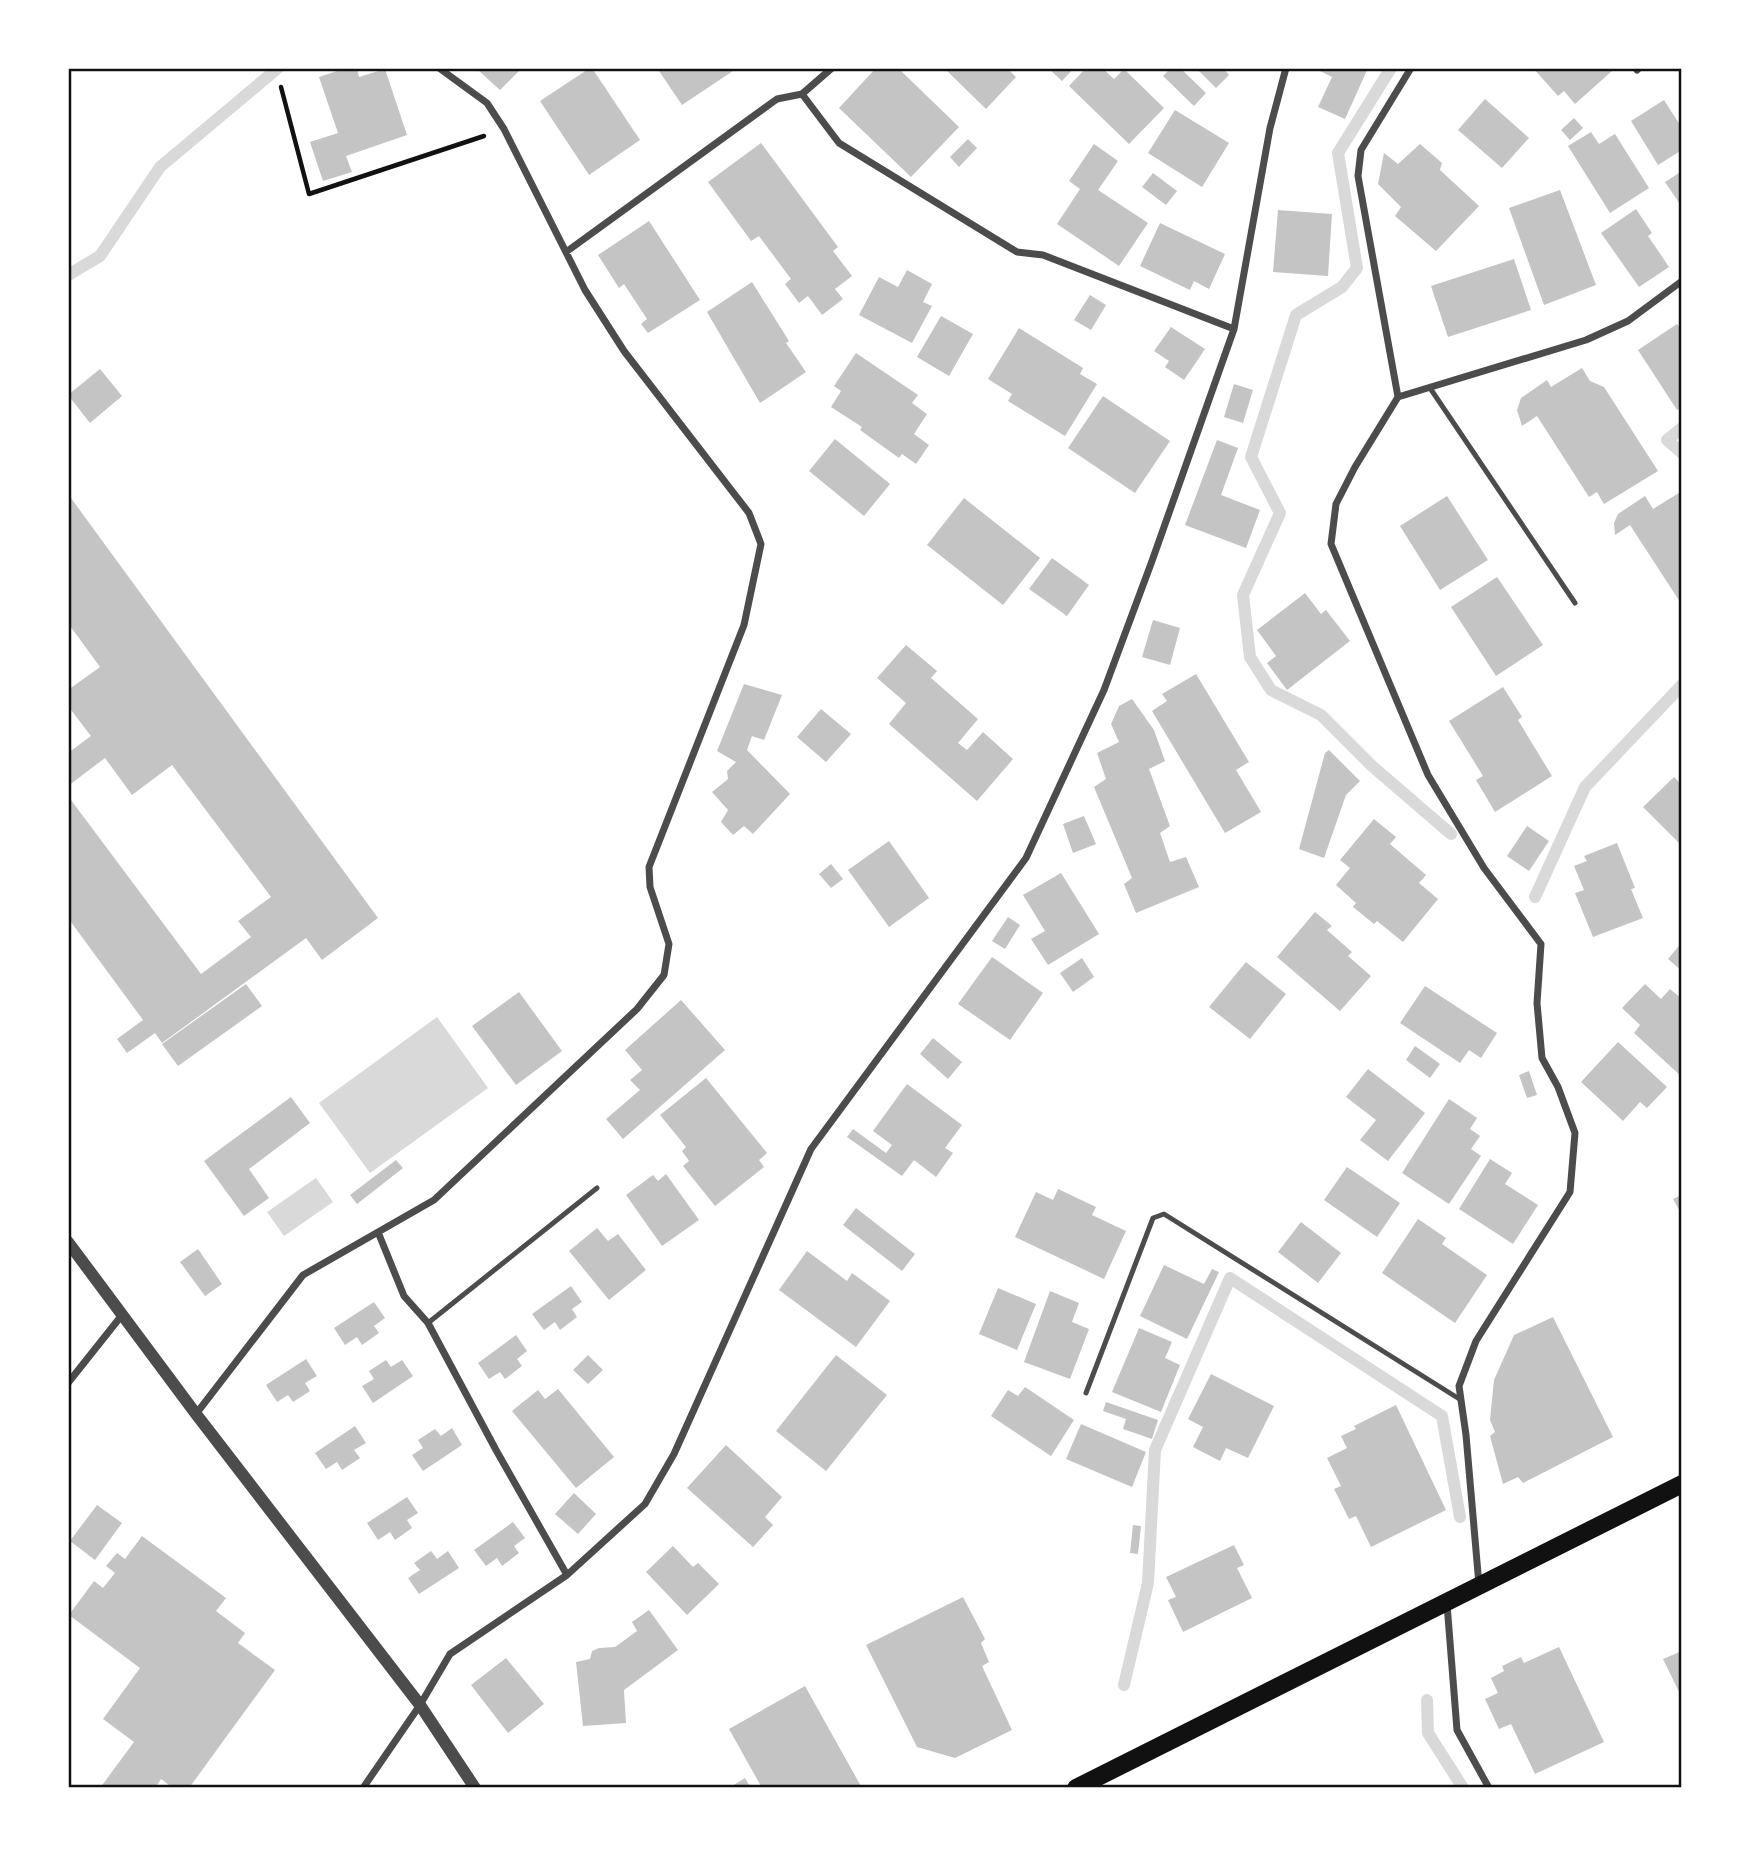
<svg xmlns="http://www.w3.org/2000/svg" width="1750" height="1856" font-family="'Source Sans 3',sans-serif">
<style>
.water{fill:#d9d9d9}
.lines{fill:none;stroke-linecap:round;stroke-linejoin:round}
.stream{stroke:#d9d9d9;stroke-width:12}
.building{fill:#c4c4c4}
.path{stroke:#111;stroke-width:4.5}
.service{stroke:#4c4c4c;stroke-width:5}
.minor{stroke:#4c4c4c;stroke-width:7}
.tertiary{stroke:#4c4c4c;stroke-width:12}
.primary{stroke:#111;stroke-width:18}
.neatline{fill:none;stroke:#111;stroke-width:2.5}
</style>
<rect width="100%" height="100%" fill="#fff"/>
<!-- water -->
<path class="water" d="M437,1017l51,71 -118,85 -51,-70z
M316,1178l17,24 -49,34 -17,-24z"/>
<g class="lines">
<!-- stream -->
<path class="stream" d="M1391,68l-53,85 19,115 -15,19 -46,28 -45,142 29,56 -37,82 7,62 21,33 50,25 51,51 79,68
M68,275l32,-19 60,-89 118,-99
M1682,428l-15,12 15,13
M1535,897l50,-110 97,-102
M1124,1685l24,-102 7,-133 75,-172 212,138 18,101
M1427,1700l1,33 35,55"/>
</g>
<!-- building -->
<path class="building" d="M346,68h11l2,9 26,-8 22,66 -61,21 6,16 -29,9 -13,-39 28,-9 -19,-56z
M480,68h36l3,3 -19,19 -22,-20z
M590,68h2l48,72 -51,35 -49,-74z
M657,68h74l2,3 -51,34z
M876,68h22l61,59 -48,50 -72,-69z
M944,68h63l9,9 -30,32z
M1048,68h26l-12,13z
M1086,68h16l12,11 10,-10 40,39 -35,36 -60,-58z
M1171,68h9l26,25 -12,13 -31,-30z
M1196,68h27l6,7 -13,13z
M1314,68h54l-23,51 -27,-12 14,-30z
M1533,68h77l2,3 -37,33 -11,-13 -6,5z
M1485,99l44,39 -27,30 -44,-38z
M1664,100l18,28v22l-24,15 -27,-44z
M1175,110l54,33 -27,44 -54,-34z
M1574,118l9,10 -13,12 -9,-10z
M1591,132l8,12 16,-10 34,54 -39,25 -42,-67z
M968,139l9,9 -18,19 -9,-10z
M761,143l77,104 -5,4 19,25 -17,13 8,10 -21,16 -14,-19 -9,7 -14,-19 6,-5 -32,-43 -8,5 -43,-59z
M1094,144l24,17 -20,29 50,33 -29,43 -62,-42 23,-35 -11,-8z
M1420,144l22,19 -2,7 39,36 -43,45 -41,-35 6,-9 -23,-23 6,-31 14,11z
M1682,171v36l-17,-25z
M1153,173l24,18 -11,14 -24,-18z
M1560,190l36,95 -52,20 -35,-97z
M1636,209l16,24 -4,3 21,31 -30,20 -38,-54z
M1278,210l54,4 -4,62 -55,-4z
M649,221l51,79 -52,33 -7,-9 6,-5 -23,-35 -5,4 -21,-33z
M1160,223l65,31 -16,35 -15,-8 -4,9 -50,-24z
M1514,259l17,51 -83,27 -17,-51z
M907,270l25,14 -9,18 9,4 -20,37 -53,-28 20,-38 19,10z
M752,282l37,59 -3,2 20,29 -46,31 -53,-91z
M1090,295l16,10 -15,25 -17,-10z
M941,316l32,18 -24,42 -32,-19z
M1677,324l5,6v77l-5,3 -39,-60z
M1171,327l34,22 -21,31 -19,-13 4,-6 -15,-10z
M1019,328l64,40 -3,6 17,10 -32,52 -57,-35 4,-7 -24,-15z
M856,353l62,42 -6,8 15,11 -13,20 15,11 -13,19 -14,-10 -3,4 -39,-28 2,-3 -31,-20 10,-16 -7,-5z
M1582,368l8,13 14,6 54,84 -54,33 -7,-12 -8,5 -52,-81 -15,10 -5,-16 4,-12 26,-18 4,7z
M100,369l22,27 -32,27 -22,-28z
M1234,384l19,6 -10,33 -19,-6z
M1103,396l67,45 -35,52 -67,-45z
M835,439l55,45 -26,32 -55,-45z
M1217,440l21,8 -17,47 39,15 -14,38 -61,-23z
M1682,491v114l-52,-80 -15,10 -1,-12 4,-9 27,-18 8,13z
M68,494l310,424 -56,42 -16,-22 -144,105 -7,-10 -28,20 -10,-14 26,-19 -75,-102v-122l133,178 50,-37 -13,-16 33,-24 -99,-132 -40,30 -27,-37 -37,28v-33l23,-17 -23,-30v-16l32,-23 -32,-44z
M1447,496l41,64 -48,30 -40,-64z
M964,498l76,60 -37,47 -76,-60z
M1052,558l37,27 -22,31 -38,-27z
M1497,577l46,68 -47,31 -45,-69z
M1305,593l16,21 5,-4 24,31 -63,49 -20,-27 9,-7 -19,-26z
M1153,620l27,8 -10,37 -28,-8z
M906,645l31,26 -6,7 47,41 -20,24 9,7 16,-18 30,27 -36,42 -88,-77 17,-21 -29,-25z
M1196,674l53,88 -13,8 25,42 -36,21 -73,-122 15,-10 -5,-7z
M744,684l38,11 -18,45 -12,-4 -5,14 43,44 -37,40 -9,-8 -11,9 -12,-13 7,-12 -16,-18 16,-13 -1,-8 9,-9 -19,-11z
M1503,687l19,30 -4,3 34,56 -57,36 -19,-32 7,-4 -34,-55z
M1132,699l22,31 11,31 -16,8 21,57 -10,7 10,29 16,-5 13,30 -63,26 -12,-29 8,-6 -38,-91 12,-8 -9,-26 22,-11 -8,-18 8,-18z
M821,709l30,25 -25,28 -29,-25z
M1329,750l31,31 -14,14 -22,63 -25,-9 26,-96z
M1674,777l8,8v61l-39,-39z
M1084,816l12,28 -23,9 -10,-29z
M1374,819l22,18 -6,7 36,31 -7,8 19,16 -35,43 -26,-21 -3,3 -21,-17 3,-4 -20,-18 14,-17 -10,-8z
M1527,826l22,15 -20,30 -22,-15z
M889,841l40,57 -40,29 -41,-57z
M1617,843l18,45 -4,1 12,29 -50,19 -18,-44 9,-3 -10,-24 13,-5 -3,-5z
M831,864l12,15 -12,9 -12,-14z
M1061,873l38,61 -51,31 -17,-26 14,-8 -22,-36z
M1315,912l17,14 -5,4 25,22 -4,4 23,20 -31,35 -63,-54z
M1008,917l12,8 -15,24 -13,-8z
M1682,942v29l-14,-12z
M992,957l51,36 -33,47 -52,-36z
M1082,958l12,19 -21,15 -13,-19z
M1246,962l40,32 -36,45 -41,-32z
M246,984l16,22 -84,60 -16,-22z
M1645,984l16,15 9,-10 12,10v78l-48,-44 6,-8 -18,-17z
M1425,986l72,47 -16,25 -12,-8 -9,13 -60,-40z
M519,992l43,59 -46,34 -44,-59z
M681,1000l44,50 -102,89 -17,-20 34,-29 -10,-10 12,-10 -17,-20z
M933,1038l29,24 -14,17 -28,-25z
M1618,1042l49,45 -20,21 -7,-6 -17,19 -42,-39z
M1415,1046l25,18 -10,14 -24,-18z
M1368,1069l57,44 -37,48 -28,-21 16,-20 -30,-23z
M1529,1071l8,24 -10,3 -8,-23z
M706,1078l61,75 -8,7 5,7 -49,39 -32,-40 6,-5 -7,-10 4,-4 -26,-32z
M907,1084l55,41 -17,23 8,5 -17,24 -22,-17 -12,16 -55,-39 6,-8 33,24 6,-8 -19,-14z
M291,1097l19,26 -61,46 20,29 -25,18 -40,-55z
M1449,1099l28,19 -7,11 10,7 -9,13 10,7 -32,48 -47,-31z
M1490,1159l22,14 -7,11 33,21 -25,39 -54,-35z
M396,1160l7,8 -46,36 -7,-9z
M1347,1167l53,36 -23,34 -53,-37z
M666,1174l33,46 -37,26 -36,-51 27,-20 5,6z
M1058,1189l38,18 -4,8 34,16 -22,48 -89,-42 21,-45 17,8z
M1682,1195v20l-9,-16z
M856,1208l59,46 -13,17 -59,-46z
M1418,1219l28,19 -4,6 45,31 -32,48 -73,-50z
M1301,1222l40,31 -23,30 -40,-31z
M597,1228l11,13 10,-7 28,36 -37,30 -40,-49z
M198,1249l24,35 -17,12 -25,-34z
M807,1251l40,30 5,-8 38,28 -34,46 -77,-57z
M1164,1265l40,19 8,-15 7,3 -32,67 -47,-23z
M571,1286l11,16 -10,7 5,8 -17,13 -5,-8 -11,8 -12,-16z
M998,1288l38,16 -19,46 -38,-16z
M1050,1291l29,12 -7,19 17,7 -19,50 -46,-17z
M374,1302l11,16 -11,8 5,7 -17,12 -5,-8 -12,8 -11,-17z
M1553,1317l60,120 -90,46 -5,-6 -15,7 -13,-48 5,-4 -5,-12 4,-40 20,-45z
M1139,1328l33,14 -7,16 15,7 -19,47 -49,-20z
M516,1335l11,16 -10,8 5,7 -17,13 -5,-7 -11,7 -11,-16z
M588,1355l15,15 -15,14 -15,-14z
M836,1355l51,40 -61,76 -50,-40z
M306,1359l11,17 -12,7 5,8 -17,11 -5,-7 -11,7 -11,-17z
M386,1360l5,7 11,-7 11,16 -40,27 -11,-17 12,-7 -5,-8z
M1211,1374l63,32 -26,52 -22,-10 -6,13 -27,-14 10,-20 -15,-8z
M1025,1387l49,33 -23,36 -60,-40 17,-26 10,6z
M558,1389l56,68 -38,31 -64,-77 26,-21 7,9z
M1106,1402l52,18 -6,19 -29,-10 3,-10 -23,-8z
M1396,1405l50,105 -75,37 -15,-31 -7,3 -15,-30 7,-3 -14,-28 20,-10 -6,-12 15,-7 -2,-3z
M1081,1424l65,28 -14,35 -66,-28z
M355,1426l11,17 -12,7 6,8 -18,12 -5,-8 -11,7 -11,-16z
M452,1428l10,17 -39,26 -11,-16 11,-7 -5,-8 17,-11 6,7z
M726,1445l56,52 -17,20 8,8 -20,22 -66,-59z
M574,1493l22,21 -18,20 -23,-20z
M407,1497l11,16 -11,7 5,8 -17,12 -5,-8 -12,8 -11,-17z
M97,1505l25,18 -27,37 -25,-19z
M513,1522l12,16 -11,8 5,7 -17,13 -5,-8 -11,8 -12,-16z
M1133,1525l8,1 -3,28 -8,-1z
M142,1536l84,62 -10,13 29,22 -7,10 37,27 -86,118h-16l-12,-9 -6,9h-55l34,-46 -31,-23 37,-51 -71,-53 25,-34 9,7 12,-15 -9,-7 11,-13 8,6z
M1234,1545l10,20 -7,3 15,30 -69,34 -15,-32 8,-3 -10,-20z
M673,1546l20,21 5,-4 21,21 -32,31 -41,-43z
M431,1551l6,8 11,-8 11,17 -40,26 -11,-16 12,-8 -6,-7z
M963,1597l22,42 -4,4 8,19 -7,4 30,64 -57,28 -38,-11 -51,-102z
M649,1610l29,40 -54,40 2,33 -43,3 -7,-64 14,-3 2,-8 7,-3 16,-1 22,-16 -5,-9z
M1559,1647l45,95 -69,32 -24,-50 -12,5 -14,-30 13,-6 -7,-15 13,-7 -2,-5 19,-9 3,6z
M1682,1651v47l-19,-39z
M506,1658l38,46 -36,29 -37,-48z
M805,1686l57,102h-100l-33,-59z
M745,1778l6,10h-22z"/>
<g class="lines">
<!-- path -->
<path class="path" d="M281,87l28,107 175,-58"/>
<!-- service -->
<path class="service" d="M1430,388l145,215
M428,1323l169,-135
M1086,1393l67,-175 11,-4 297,186"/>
<!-- minor -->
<path class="minor" d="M1411,68l-50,82 -3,26 40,221 -43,70 -19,37 -5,40 97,231 56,93 57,76 -4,59 5,55 16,29 17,46 -5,59 -94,149 -17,45 7,49 13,150
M1637,70l2,-2
M802,94l37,49 178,109 26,3 191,74
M566,252l211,-153 25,-5 30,-26
M1398,397l188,-57 42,-19 54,-40
M378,1232l26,64 24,27 68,127 71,125
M68,1383l54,-68
M196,1414l107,-139 131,-75 203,-191 27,-34 5,-31 -19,-57 -1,-20 95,-242 17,-81 -12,-31 -125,-162 -39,-61 -81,-161 -17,-26 -48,-35
M1447,1604l10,126 32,58
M363,1788l57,-83 30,-51 117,-79 78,-71 29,-50 137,-305 215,-291 78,-168 48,-129 82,-232 36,-201 16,-60"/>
<!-- tertiary -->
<path class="tertiary" d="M68,1242l128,172 224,291 55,83"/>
<!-- primary -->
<path class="primary" d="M1076,1788l606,-304"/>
</g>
<!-- border -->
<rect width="1750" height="1856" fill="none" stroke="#ffffff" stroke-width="140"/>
<rect x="70" y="70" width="1610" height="1716" class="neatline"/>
</svg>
